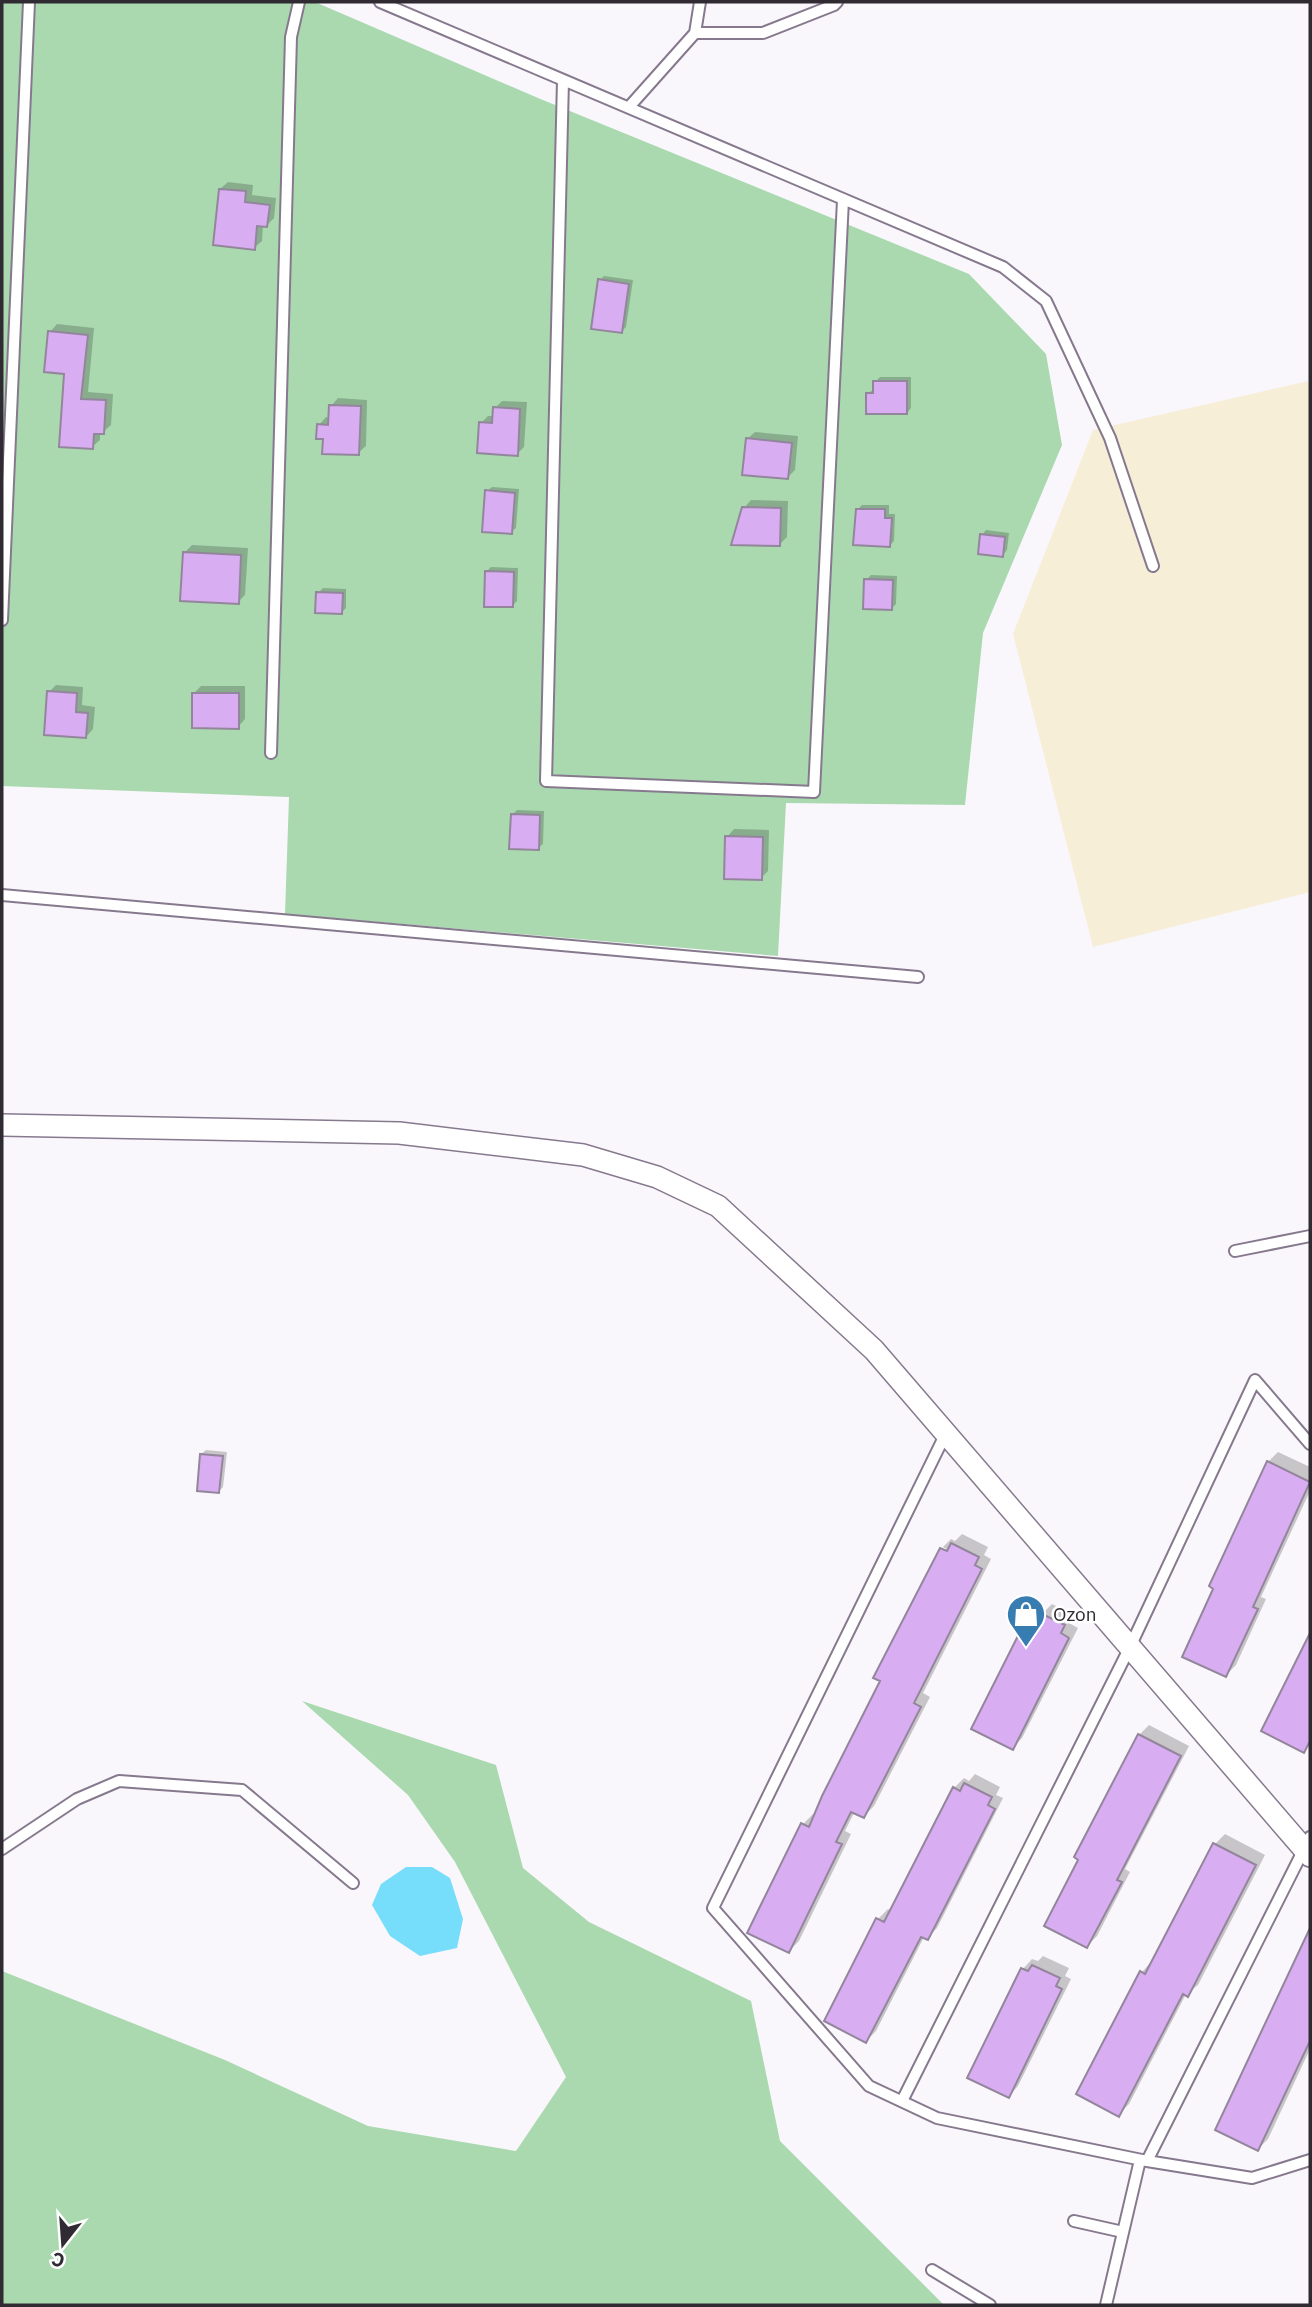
<svg xmlns="http://www.w3.org/2000/svg" width="1312" height="2307" font-family="'IBM Plex Sans',sans-serif">
<style>
.industrial{fill:#f7eed8}
.green{fill:#aad9b0}
.water{fill:#76ddfa}
.shadow{fill:#0003}
.building{fill:#d8adf1;stroke:#93869c;stroke-width:2}
.lines{fill:none;stroke-linecap:round;stroke-linejoin:round}
.service-casing{stroke:#86798e;stroke-width:14}
.minor-casing{stroke:#86798e;stroke-width:24}
.service{stroke:#fff;stroke-width:10}
.minor{stroke:#fff;stroke-width:21}
.labels{text-anchor:middle;stroke-width:5;stroke-linejoin:round;paint-order:stroke}
.poi-label{font-size:19px;fill:#302a33;stroke:#fff;text-anchor:start}
</style>
<rect width="100%" height="100%" fill="#faf7fc"/>
<!-- industrial -->
<path class="industrial" d="M1308,381l2,7v504l-217,55 -80,-313 80,-204z"/>
<!-- green -->
<path class="green" d="M2,2h313l223,96 431,176 77,80 16,91 -79,188 -18,172 -179,-2 -8,153 -493,-42 4,-117 -287,-11z
M302,1701l194,64 27,103 66,54 162,79 29,140 164,164h-942v-334l223,89 143,66 148,25 50,-74 -111,-215 -47,-67z"/>
<!-- water -->
<path class="water" d="M406,1867h26l18,11 13,41 -6,29 -37,8 -30,-20 -18,-31 9,-21z"/>
<!-- shadow -->
<path class="shadow" d="M228,182l25,3 -1,10 24,3 -2,20 -7,7h-4l-1,16 -8,7 -34,-59z
M604,276l29,4 -7,47 -4,4 -22,-51z
M57,324l37,4 -6,64 25,2 -2,31 -8,7h-3v8l-8,7 -42,-115z
M880,377h31v31l-4,5 -39,-20 7,-4v-7z
M338,398l29,2 -1,46 -8,7 -33,-15 -6,-13 7,-8 4,1 1,-12z
M502,401l25,1 -3,45 -7,7 -36,-31 7,-7h6l1,-8z
M755,432l43,4 -3,34 -7,7 -41,-38z
M492,487l27,2 -3,39 -5,4 -24,-41z
M751,500l37,1 -1,36 -7,7 -36,-36z
M862,505h27v9h6l-1,27 -5,5 -32,-36z
M986,530l23,3 -2,17 -4,5 -21,-20z
M192,545l56,3 -3,47 -7,7 -53,-50z
M491,567l27,1 -1,33 -4,4 -27,-33z
M871,575l26,1 -1,28 -5,5 -25,-29z
M323,588l23,1v19l-5,5 -23,-20z
M56,685l27,2 -1,18 13,2 -2,22 -7,8 -37,-45z
M201,686h44v33l-7,8 -44,-34z
M517,810l27,1 -1,33 -5,4 -25,-34z
M734,829l35,1 -1,41 -7,7 -34,-41z
M206,1450l21,2 -4,35 -4,4 -18,-37z
M1278,1452l32,15v24l-49,106 5,2 -30,66 -10,10 42,-213z
M962,1534l26,13 -4,8 7,4 -68,134 7,4 -56,109 -10,10 -9,-5 -10,20 6,3 -52,107 -10,10 14,-127 10,-10 2,2 68,-135 58,-132 1,-1v3l13,3 -12,-7 8,-8 4,2z
M1052,1604l22,11 -5,8 9,5 -56,110 -10,10 17,-131 10,-9 6,3z
M1310,1637v107l-6,7 -41,-21z
M1149,1725l40,21 -64,123 5,3 -33,64 -10,10 52,-211z
M975,1774l25,13 -4,8 7,3 -66,130 -10,10 -3,-1 -48,94 -10,10 12,-122 10,-10 3,2 63,-123 10,-10 5,3z
M1225,1834l40,21 -67,130 -12,9 -57,110 -10,10 23,-142 9,-10 64,-118z
M1310,1932v117l-42,90 -10,10 -41,-19z
M1043,1956l26,12 -4,8 6,3 -53,107 -9,10 14,-127 9,-10 6,2z"/>
<!-- building -->
<path class="building" d="M219,189l27,2 -1,11 25,3 -3,22 -10,-1 -2,24 -42,-5z
M598,279l31,5 -7,49 -31,-4z
M48,331l40,4 -7,64 25,1 -2,34h-10l-1,15 -34,-2 5,-73 -20,-2z
M873,381h34v33h-41v-21h7z
M329,405l32,1 -2,49 -37,-1 1,-15h-7l1,-15 11,1z
M493,407l27,2 -2,47 -41,-3 2,-31 13,1z
M746,438l46,5 -4,36 -46,-4z
M485,490l30,3 -3,41 -30,-2z
M742,507l39,1 -1,38 -49,-1z
M856,509h29v9h7l-2,29 -37,-2z
M980,534l25,3 -2,20 -25,-3z
M183,552l58,3 -2,49 -59,-3z
M485,571l29,1 -1,35h-29z
M864,579l29,1 -1,30 -29,-1z
M316,592l27,1 -1,21 -27,-1z
M47,691l30,2 -1,19 12,1 -2,25 -42,-3z
M192,693h47v36l-47,-1z
M511,814l29,1 -1,35 -30,-1z
M725,836l38,1 -1,43 -38,-1z
M200,1454l23,2 -4,37 -22,-2z
M1267,1461l43,21 -57,125 5,2 -32,68 -44,-20 31,-68 -4,-3z
M951,1543l28,14 -4,8 7,4 -68,134 7,4 -57,111 -13,-6 -15,30 6,2 -53,109 -42,-20 54,-110 8,4 13,-31 58,-115 -7,-3 67,-130 7,3z
M1040,1613l25,12 -4,8 8,5 -56,112 -42,-21 57,-113 8,5z
M1310,1633v108l-6,12 -43,-22z
M1138,1734l43,22 -64,124 5,2 -35,66 -43,-22 34,-66 -4,-3z
M964,1783l28,14 -4,8 7,4 -67,131 -7,-3 -55,106 -42,-22 52,-103 8,4 69,-135 7,4z
M1213,1843l43,22 -68,132 -5,-3 -64,123 -43,-23 64,-123 5,3z
M1310,1928v113l-52,110 -43,-21z
M1032,1965l28,13 -4,8 6,3 -53,109 -42,-20 54,-110 7,3z"/>
<g class="lines">
<!-- service casing -->
<g class="service-casing">
<path id="service" d="M380,2l623,265 43,34 64,137 43,128
M695,33h68l71,-28 3,-3
M563,80l-17,701 268,11 29,-592
M629,107l66,-74 5,-31
M2,620l27,-618
M271,753l20,-716 8,-35
M2,895l916,82
M1235,1251l75,-15
M946,1433l-233,475 156,178 68,32 210,43 105,17 58,-18
M2,1849l75,-50 42,-18 123,9 111,93
M902,2101l228,-454 125,-267 55,64
M1147,2161l163,-324
M1074,2221l49,11
M932,2270l58,35
M1106,2305l34,-145"/>
</g>
<!-- minor casing -->
<g class="minor-casing">
<path id="minor" d="M2,1125l397,8 184,22 74,22 61,29 156,144 436,506"/>
</g>
<!-- service -->
<use href="#service" class="service"/>
<!-- minor -->
<use href="#minor" class="minor"/>
</g>
<!-- icons -->
<defs>
<g id="shop-pin" transform="scale(2.0125)"><path d="M0 17L-7.5 6A9.5 9.5 0 1 1 7.5 6Z" fill="#377db2" stroke="#fff"/><path d="M-5-2.5h2.3a2.7 3.5 0 0 1 5.4 0H5L5.5 6h-11ZM-1.5-2.5h3a1.5 2.3 0 0 0-3 0Z" fill="#fff"/></g>
</defs>
<g fill-rule="evenodd">
<use href="#shop-pin" x="1026" y="1614"/>
</g>
<g class="labels">
<!-- poi labels -->
<g class="poi-label">
<text x="1053" y="1621">Ozon</text>
</g>
</g>
<!-- border -->
<rect width="1312" height="2307" fill="none" stroke="#302a33" stroke-width="7"/>
<!-- north arrow -->
<g transform="translate(63 2244) rotate(197)" stroke="#ffffff" stroke-width="5" paint-order="stroke">
<path d="M0-5L12 26L0 18L-12 26Z" fill="#302a33"/>
<text y="-10" font-size="19" font-weight="bold" text-anchor="middle" fill="#302a33">С</text>
</g>
</svg>
